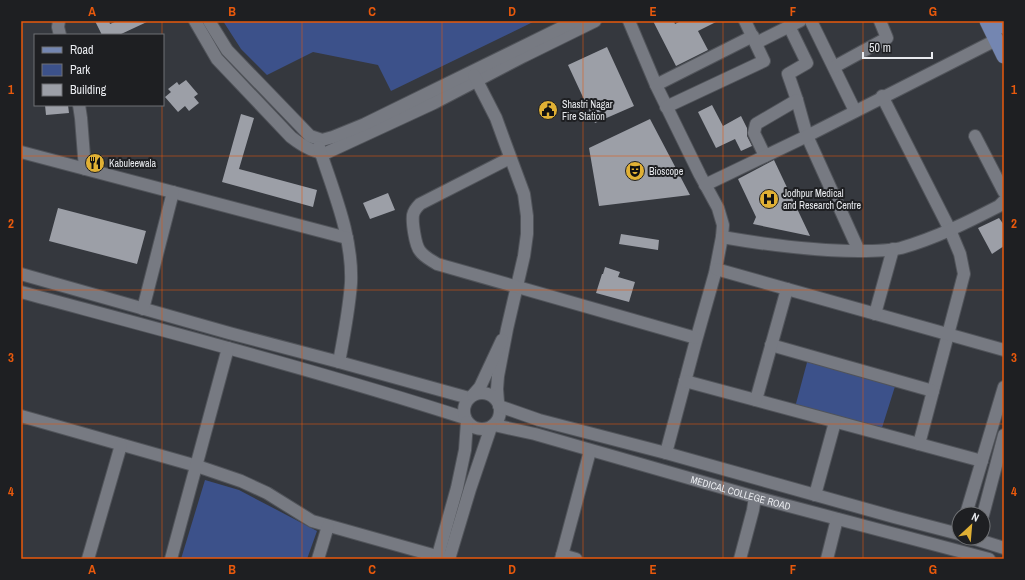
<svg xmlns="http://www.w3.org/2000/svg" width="1025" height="580" font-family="'Archivo Narrow',sans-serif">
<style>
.green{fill:#3c518a}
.building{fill:#9c9fa7}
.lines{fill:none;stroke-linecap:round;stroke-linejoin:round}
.minor-casing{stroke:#51545a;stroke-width:14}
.major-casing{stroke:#51545a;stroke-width:16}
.minor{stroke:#777a82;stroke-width:12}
.major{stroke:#7486b1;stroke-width:15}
.grid{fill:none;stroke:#e8590c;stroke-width:1;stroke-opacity:0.55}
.labels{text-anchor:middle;stroke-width:4;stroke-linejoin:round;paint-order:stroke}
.poi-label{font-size:10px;fill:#e9ebef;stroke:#1e1f22;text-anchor:start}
.street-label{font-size:10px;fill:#e9ebef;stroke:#1e1f22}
.neatline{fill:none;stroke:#e8590c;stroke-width:1.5}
.grid-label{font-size:13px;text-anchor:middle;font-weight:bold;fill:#e8590c}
</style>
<rect width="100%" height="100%" fill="#35383e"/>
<!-- green -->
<path class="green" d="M223,21h312l-144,70 -13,-26 -65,-13 -46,23 -26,-26z
M809,355l88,25 -17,54 -86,-23z
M205,480l34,10 78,41 -10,28h-126z"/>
<!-- building -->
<path class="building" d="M95,21h14l1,3 7,-3h32l-30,14h-17z
M653,21h21l1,3 6,-3h37l-20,10 10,19 -32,16z
M607,47l27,59 -39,17 -27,-58z
M186,80l12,14 -4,3 5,6 -10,8 -4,-5 -7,6 -13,-15 6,-5 -3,-3 9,-7 2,3z
M45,105h23l1,8 -23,2z
M712,105l11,21 18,-10 6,12v8l5,10 -11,5 -6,-12 -19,9 -18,-36z
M241,114l13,4 -15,51 78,21 -4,17 -91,-25z
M650,119l40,76 -91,11 -10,-58z
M774,160l36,76 -57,-12 3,-7 -18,-38z
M388,193l7,17 -25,9 -7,-16z
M58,208l88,23 -9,33 -88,-23z
M999,218l5,7v21l-12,8 -14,-26z
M621,234l38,6 -1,10 -39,-6z
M605,267l15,5 -2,5 17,5 -6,20 -33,-9 6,-19h1z"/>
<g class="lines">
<!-- minor casing -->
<g class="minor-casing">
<g id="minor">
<path d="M59,21l-1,6 2,8"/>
<path d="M195,21l22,38 74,78c9,7 22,16 35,16l108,-50 90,-47 71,-35"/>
<path d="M209,21l18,29 83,86 12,4 11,-3 32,-13 210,-103"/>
<path d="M629,21l27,64 44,90 18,33 5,17 -1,12 -7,36 -20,71 -29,109"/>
<path d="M811,21l44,90"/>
<path d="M789,26l18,37 -19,11 9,26"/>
<path d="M756,43l44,-22"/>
<path d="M834,67l53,-29 -7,-17"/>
<path d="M474,75l22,43 8,22 20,54 3,22v18l-3,22 -17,73 -9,47 -1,13 1,13"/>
<path d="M656,85l97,-49"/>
<path d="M882,96l68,134 10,24 4,20 -45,170"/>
<path d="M79,105l2,13 4,51"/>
<path d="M666,107l98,-46 -19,-40"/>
<path d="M975,136l29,56"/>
<path d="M319,147c14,44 34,89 32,136 -2,27 -7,53 -12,79"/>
<path d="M21,152l326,86"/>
<path d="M765,156l-11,-23 2,-9 41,-24 10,36 52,115"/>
<path d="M510,158l-90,46c-3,3 -6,6 -7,11 -1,7 2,30 7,36 4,6 11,9 17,13l259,74"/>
<path d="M705,185l102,-49 189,-96"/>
<path d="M722,237c46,8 91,14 137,14 13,0 29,0 42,-3 35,-10 67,-26 98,-42l5,-5"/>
<path d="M716,269l288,81"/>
<path d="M21,274l208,59 110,29 130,36"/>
<path d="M21,292c148,40 298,79 444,126"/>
<path d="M143,309l30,-117"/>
<path d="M875,314l18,-65"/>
<path d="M771,345l162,46"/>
<path d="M685,381l297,80"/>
<circle cx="482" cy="411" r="18"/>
<path d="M473,395l7,-8 22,-47"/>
<path d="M756,400l31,-111"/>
<path d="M499,406l40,14 127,33 228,64 65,17"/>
<path d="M21,416l176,50 44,15 26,12 45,28 135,38"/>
<path id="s1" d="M494,425l41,9 220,63 234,62"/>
<path d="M815,495l20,-73"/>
<path d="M966,514l38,-127"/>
<path d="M983,515l21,-80"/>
<path d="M972,538l32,10"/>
<path d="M562,555l14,4"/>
<path d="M88,559l33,-114"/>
<path d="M171,559l57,-211"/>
<path d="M318,559l10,-33"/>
<path d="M437,559l20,-71 8,-38 2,-28"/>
<path d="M449,559l21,-70 21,-62"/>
<path d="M561,559l29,-108"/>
<path d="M740,559l13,-49 2,-13"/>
<path d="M827,559l10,-40"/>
</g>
</g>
<!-- major casing -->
<g class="major-casing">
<path id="major" d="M987,21l17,35
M1002,21l2,5"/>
</g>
<!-- minor -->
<use href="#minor" class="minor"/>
<!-- major -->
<use href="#major" class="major"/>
</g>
<!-- grid -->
<path class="grid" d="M162,21v14M302,21v538M442,21v538M583,21v538M723,21v538M863,21v538M162,105v454M21,156h983M21,290h983M21,424h983"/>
<!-- icons -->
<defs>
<g id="civic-disc" transform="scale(1)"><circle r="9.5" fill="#e0b034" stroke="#1e1f22"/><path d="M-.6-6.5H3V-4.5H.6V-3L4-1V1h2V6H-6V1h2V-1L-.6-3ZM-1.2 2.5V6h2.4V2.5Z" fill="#111"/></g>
<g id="restaurant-disc" transform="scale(1)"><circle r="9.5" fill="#e0b034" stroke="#1e1f22"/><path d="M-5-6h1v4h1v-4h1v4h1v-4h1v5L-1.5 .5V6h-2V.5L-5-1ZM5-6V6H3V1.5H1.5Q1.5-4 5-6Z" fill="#111"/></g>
<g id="theatre-disc" transform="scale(1)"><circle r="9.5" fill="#e0b034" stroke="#1e1f22"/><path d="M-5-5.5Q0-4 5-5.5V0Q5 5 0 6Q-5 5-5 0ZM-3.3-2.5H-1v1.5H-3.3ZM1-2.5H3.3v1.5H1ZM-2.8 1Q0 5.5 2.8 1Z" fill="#111"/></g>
<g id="hospital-disc" transform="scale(1)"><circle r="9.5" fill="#e0b034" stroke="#1e1f22"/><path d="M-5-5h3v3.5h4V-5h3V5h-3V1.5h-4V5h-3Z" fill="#111"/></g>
</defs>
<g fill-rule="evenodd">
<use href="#civic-disc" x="548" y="110"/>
<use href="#restaurant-disc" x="95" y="163"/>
<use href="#theatre-disc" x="635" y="171"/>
<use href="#hospital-disc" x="769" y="199"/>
</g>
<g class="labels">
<!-- poi labels -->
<g class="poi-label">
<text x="562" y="108">Shastri Nagar<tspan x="562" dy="12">Fire Station</tspan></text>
<text x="109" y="167">Kabuleewala</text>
<text x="649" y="175">Bioscope</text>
<text x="783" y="197">Jodhpur Medical<tspan x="783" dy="12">and Research Centre</tspan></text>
</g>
<!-- street labels -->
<g class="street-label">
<text dy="4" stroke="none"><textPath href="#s1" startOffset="256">MEDICAL COLLEGE ROAD</textPath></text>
</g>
</g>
<!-- border -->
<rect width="1025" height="580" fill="none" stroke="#1e1f22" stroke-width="44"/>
<!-- legend -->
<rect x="34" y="34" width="130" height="72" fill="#1e1f22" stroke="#6f7174"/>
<rect x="42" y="47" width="20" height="6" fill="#7486b1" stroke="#6f7174"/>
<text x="70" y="54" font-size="12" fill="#e9ebef">Road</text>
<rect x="42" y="64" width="20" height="12" fill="#3c518a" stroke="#6f7174"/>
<text x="70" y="74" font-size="12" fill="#e9ebef">Park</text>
<rect x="42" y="84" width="20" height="12" fill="#9c9fa7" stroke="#6f7174"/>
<text x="70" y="94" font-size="12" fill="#e9ebef">Building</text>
<!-- north arrow -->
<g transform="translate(971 526) rotate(26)"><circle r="19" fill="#1e1f22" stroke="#6f7174"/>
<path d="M0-3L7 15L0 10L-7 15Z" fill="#e0b034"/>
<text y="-6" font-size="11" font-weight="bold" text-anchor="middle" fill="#e9ebef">N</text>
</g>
<!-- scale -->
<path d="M863 52v6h69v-6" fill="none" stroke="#e9ebef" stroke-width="2"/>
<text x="869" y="52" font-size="12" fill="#e9ebef" stroke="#1e1f22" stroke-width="3" paint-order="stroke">50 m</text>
<rect x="22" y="22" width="981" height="536" class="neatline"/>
<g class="grid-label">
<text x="92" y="16">A</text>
<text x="232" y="16">B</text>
<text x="372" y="16">C</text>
<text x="512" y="16">D</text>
<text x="653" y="16">E</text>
<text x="793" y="16">F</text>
<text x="933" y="16">G</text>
<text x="11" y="94">1</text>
<text x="1014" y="94">1</text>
<text x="11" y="228">2</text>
<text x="1014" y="228">2</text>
<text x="11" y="362">3</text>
<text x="1014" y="362">3</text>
<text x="11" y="496">4</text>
<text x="1014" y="496">4</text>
<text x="92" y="574">A</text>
<text x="232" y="574">B</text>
<text x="372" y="574">C</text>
<text x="512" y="574">D</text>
<text x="653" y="574">E</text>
<text x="793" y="574">F</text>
<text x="933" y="574">G</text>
</g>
</svg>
